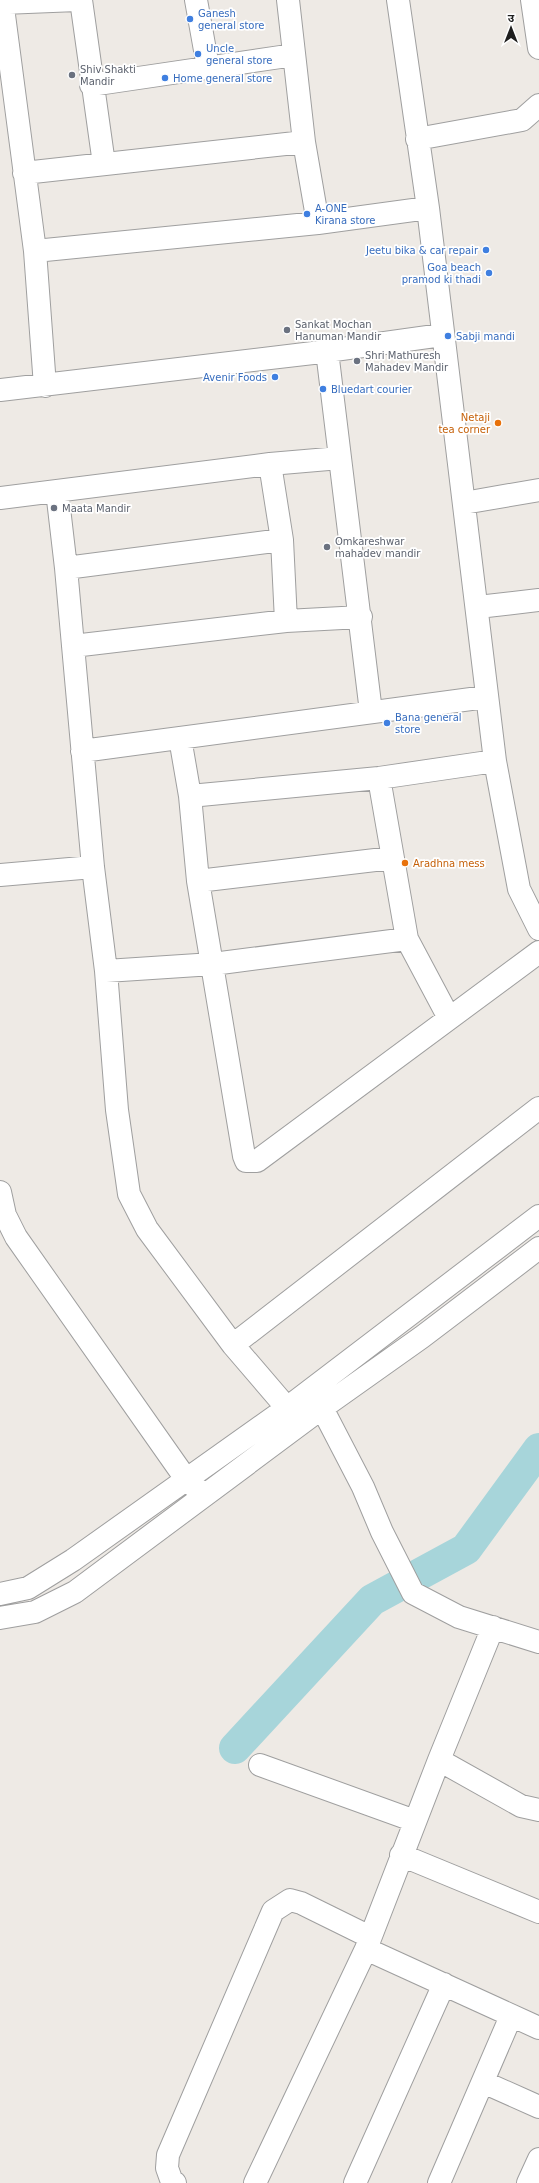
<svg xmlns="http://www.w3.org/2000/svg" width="539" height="2183" font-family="'DejaVu Sans','Noto Sans Devanagari',sans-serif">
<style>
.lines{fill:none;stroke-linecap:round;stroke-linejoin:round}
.river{stroke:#a7d5da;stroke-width:32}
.minor-casing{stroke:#9f9f9f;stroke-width:24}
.minor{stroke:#fff;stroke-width:22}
.shop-dot{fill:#3f7fe0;stroke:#fff;stroke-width:1.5}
.worship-dot{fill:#6b7280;stroke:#fff;stroke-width:1.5}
.food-dot{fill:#e8710a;stroke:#fff;stroke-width:1.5}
.labels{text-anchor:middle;stroke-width:3.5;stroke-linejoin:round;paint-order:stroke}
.shop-label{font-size:10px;fill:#366cbe;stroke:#fff;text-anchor:start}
.worship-label{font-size:10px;fill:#5b616d;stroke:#fff;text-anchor:start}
.food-label{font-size:10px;fill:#c56008;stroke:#fff;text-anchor:end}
</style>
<rect width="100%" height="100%" fill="#eeeae5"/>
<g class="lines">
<!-- river -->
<path class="river" d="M235,1748l137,-148 94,-51 73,-100"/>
<!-- minor casing -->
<g class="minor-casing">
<path id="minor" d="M2,0l33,251 10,135
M81,0l23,164
M196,0l12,67
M288,0l16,142 14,81
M398,0l30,208 67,553 24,128 20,40
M532,0l7,48
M3,3l74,-3
M91,85l203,-30
M417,139l105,-19 17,-15
M24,173l280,-31
M35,251l283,-28 110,-15
M327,351l44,361
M0,390l313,-37 129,-18
M270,464l12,76 4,81
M57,491l9,77 27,299 13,104 11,139 12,84 18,35 86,116 54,63
M0,498l270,-34 70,-6
M464,503l75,-13
M66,568l216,-28
M478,607l61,-7
M73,646l213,-25 75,-4
M180,738l10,58 8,85 46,275 2,5h11l282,-209
M82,751l404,-54
M379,778l28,161 42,79
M190,796l189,-18 116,-17
M0,875l93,-8
M198,881l194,-23
M106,971l107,-7 194,-25
M0,1192l5,23 11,22 170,242 11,10
M233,1345l306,-237
M322,1408l41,79 19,45 31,61 46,24 80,25
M0,1594l28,-6 45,-28 214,-152 252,-192
M0,1618l35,-6 40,-20 247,-184 100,-71 117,-89
M439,1760l82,46 18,4
M260,1765l155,56
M401,1855l138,57
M366,1949l173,79
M483,2082l56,25
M175,2183l-3,-1 -5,-14 1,-13 105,-244 17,-11 11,3 69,34
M255,2183l111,-234 73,-189 54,-133
M355,2183l89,-199
M439,2183l72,-167
M528,2183l11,-24"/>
</g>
<!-- minor -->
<use href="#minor" class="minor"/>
</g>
<!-- markers -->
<g class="shop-dot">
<circle cx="190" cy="19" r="4"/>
<circle cx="198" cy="54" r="4"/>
<circle cx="165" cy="78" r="4"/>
<circle cx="307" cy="214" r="4"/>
<circle cx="486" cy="250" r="4"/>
<circle cx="489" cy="273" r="4"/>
<circle cx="448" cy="336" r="4"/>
<circle cx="275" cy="377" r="4"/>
<circle cx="323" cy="389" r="4"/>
<circle cx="387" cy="723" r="4"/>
</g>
<g class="worship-dot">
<circle cx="72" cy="75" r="4"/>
<circle cx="287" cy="330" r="4"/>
<circle cx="357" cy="361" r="4"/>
<circle cx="54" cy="508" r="4"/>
<circle cx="327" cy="547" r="4"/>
</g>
<g class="food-dot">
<circle cx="498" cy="423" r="4"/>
<circle cx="405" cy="863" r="4"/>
</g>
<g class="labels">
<!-- shop labels -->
<g class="shop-label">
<text x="198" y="17">Ganesh<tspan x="198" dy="12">general store</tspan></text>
<text x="206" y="52">Uncle<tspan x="206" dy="12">general store</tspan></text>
<text x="173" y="82">Home general store</text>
<text x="315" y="212">A-ONE<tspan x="315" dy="12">Kirana store</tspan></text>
<text x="478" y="254" text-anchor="end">Jeetu bika &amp; car repair</text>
<text x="481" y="271" text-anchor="end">Goa beach<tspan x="481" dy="12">pramod ki thadi</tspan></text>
<text x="456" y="340">Sabji mandi</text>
<text x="267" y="381" text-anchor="end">Avenir Foods</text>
<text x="331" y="393">Bluedart courier</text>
<text x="395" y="721">Bana general<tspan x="395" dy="12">store</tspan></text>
</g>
<!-- worship labels -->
<g class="worship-label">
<text x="80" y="73">Shiv Shakti<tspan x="80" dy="12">Mandir</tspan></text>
<text x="295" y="328">Sankat Mochan<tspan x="295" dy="12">Hanuman Mandir</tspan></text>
<text x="365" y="359">Shri Mathuresh<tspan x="365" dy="12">Mahadev Mandir</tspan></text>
<text x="62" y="512">Maata Mandir</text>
<text x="335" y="545">Omkareshwar<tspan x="335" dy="12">mahadev mandir</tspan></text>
</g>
<!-- food labels -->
<g class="food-label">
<text x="490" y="421">Netaji<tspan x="490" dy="12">tea corner</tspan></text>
<text x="413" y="867" text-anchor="start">Aradhna mess</text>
</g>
</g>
<!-- north arrow -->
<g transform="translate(511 28)" stroke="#ffffff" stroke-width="3" paint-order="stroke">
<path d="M0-3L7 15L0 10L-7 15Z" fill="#1e1e1e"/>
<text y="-6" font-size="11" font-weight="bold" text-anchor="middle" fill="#1e1e1e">उ</text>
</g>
</svg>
